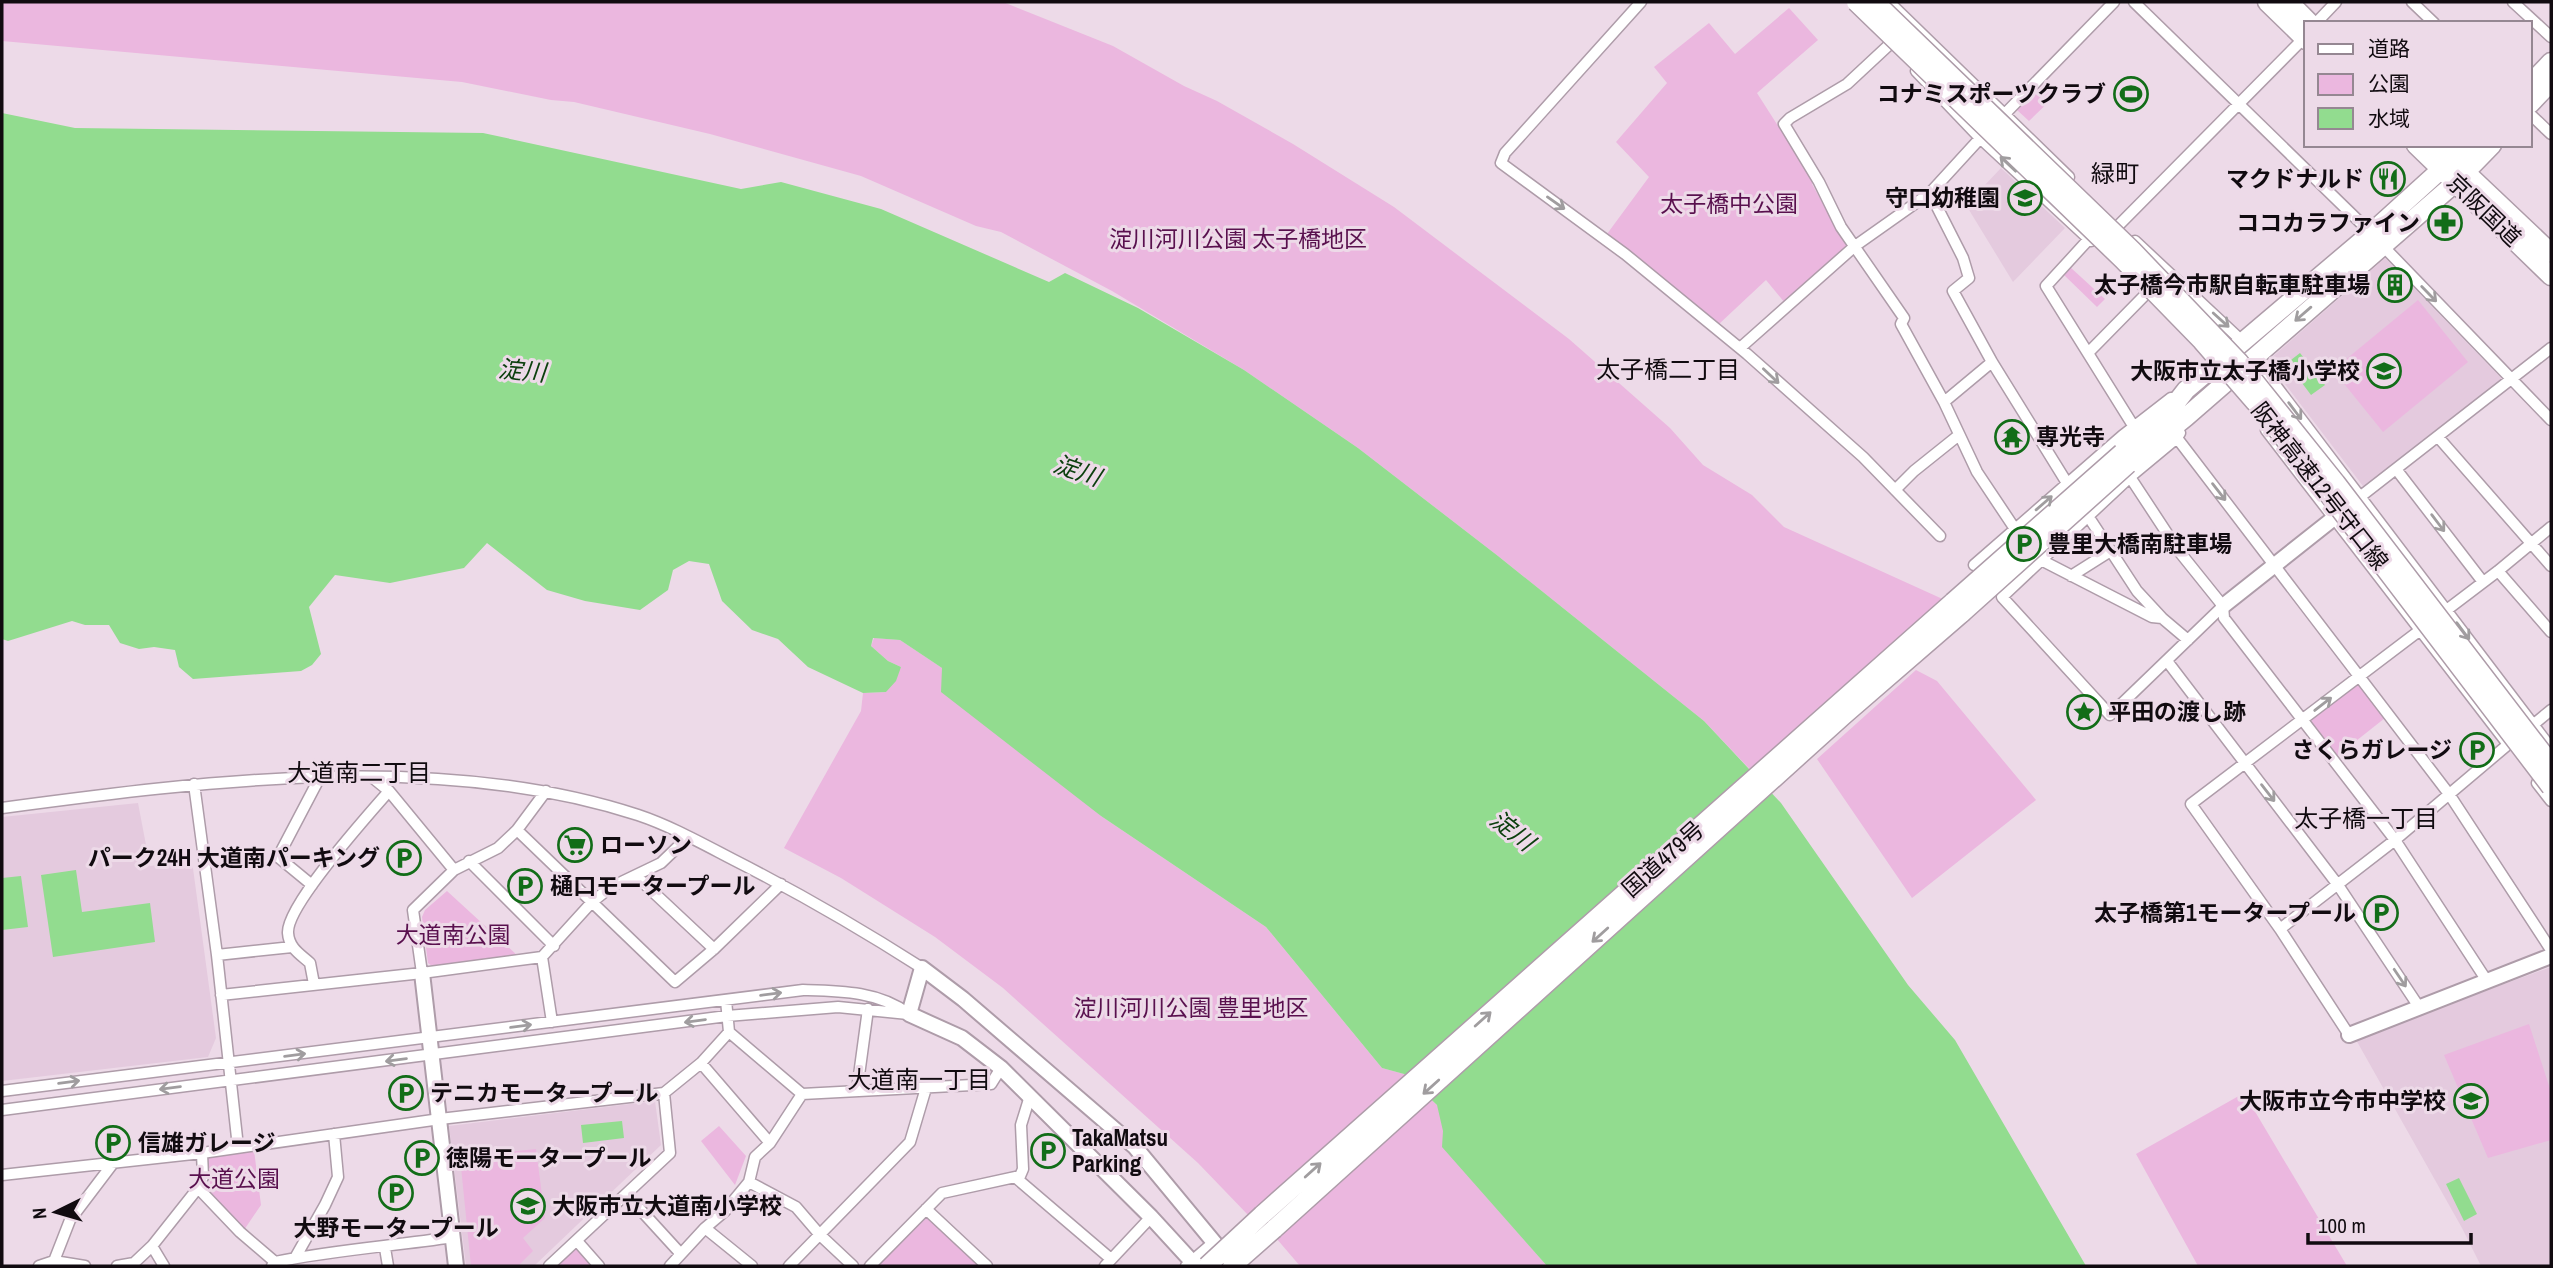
<svg xmlns="http://www.w3.org/2000/svg" width="2553" height="1268" font-family="'Archivo Narrow','Noto Sans JP',sans-serif">
<style>
.built{fill:#e4cade}
.green{fill:#ebb7df}
.water{fill:#92dc8f}
.lines{fill:none;stroke-linecap:round;stroke-linejoin:round}
.street-casing{stroke:#ae9ca9;stroke-width:13}
.secondary-casing{stroke:#ae9ca9;stroke-width:18}
.highway-casing{stroke:#ae9ca9;stroke-width:21}
.street{stroke:#fff;stroke-width:10}
.secondary{stroke:#fff;stroke-width:14}
.highway{stroke:#fff;stroke-width:18}
.highway-bridge-casing{stroke:#ae9ca9;stroke-width:21;stroke-linecap:butt}
.highway-bridge{stroke:#fff;stroke-width:18}
.oneway{stroke:#a09d9f}
.labels{text-anchor:middle;stroke-width:6;stroke-linejoin:round;paint-order:stroke}
.poi-label{font-size:23px;font-weight:bold;fill:#110b10;stroke:#eddae8;text-anchor:end}
.park-label{font-size:23px;fill:#59104e;stroke:#eddae8}
.street-label{font-size:23px;fill:#110b10;stroke:#eddae8}
.neighbourhood-label{font-size:24px;fill:#110b10;stroke:#eddae8}
.water-label{font-size:24px;font-style:italic;fill:#0c400e;stroke:#eddae8}
</style>
<rect width="100%" height="100%" fill="#eddae8"/>
<!-- built -->
<path class="built" d="M2001,168l64,60 -52,54 -47,-77z
M2385,258l116,120v3l-135,109 -97,-127 1,-4z
M138,803l12,63 42,-5 24,177 -8,19 -206,24v-264z
M2551,967v299h-70l-19,-38 -107,-190z
M655,1101l6,44 -127,121h-68l-17,-140z"/>
<!-- green -->
<path class="green" d="M2,2h1001l110,44 71,40 33,15 76,43 101,63 175,132 101,89 33,37 49,30 32,32 174,79 -197,175 -57,-60 -206,-165 -140,-108 -114,-78 -132,-79 -111,-59 -25,-6 -115,-50 -151,-42 -136,-32 -23,-2 -89,-18 -460,-41z
M1789,8l29,32 -61,53 55,86v5l36,65 -63,54 -19,-23 -47,44 -112,-90 42,-57 -33,-35 51,-59 -13,-16 55,-44 26,31z
M2043,84l12,12 -26,25 -12,-11z
M2070,267l35,32 -8,8 -34,-33z
M2418,300l50,62 -85,70 -50,-62z
M874,638l26,2 42,28 159,148 165,111 116,141 22,6 33,31 13,22 -7,20 104,119h-247l-24,-28 -27,-22 -51,-53 -195,-175 -68,-51 -94,-59 -57,-30 77,-137 2,-18 23,-1 15,-25 -13,-6 -17,-15z
M1916,670l21,11 99,119 -124,98 -95,-139z
M2356,685l5,1 24,32 -48,38 -25,-33v-4z
M447,891l71,65 -86,10 -4,-3 -6,-46 3,-7z
M2529,1024l22,68v48l-63,18 -44,-103z
M2244,1093l103,173h-149l-62,-112z
M719,1126l27,30 -11,29 -34,-44z
M536,1149l9,69 -22,20 10,13 -15,15h-47l-11,-109z
M254,1150l7,55 -17,25 -32,-32 -5,-38 3,-4z
M925,1217h6l51,49h-105z
M572,1249h6l15,17h-40z"/>
<!-- water -->
<path class="water" d="M2,113l73,15 408,5 258,56 40,-7 100,27 168,73 16,-9 73,35 106,62 114,78 140,108 206,165 77,82 127,182 47,55 131,226h-539l-105,-119 1,-16 -6,-26 -33,-31 -22,-6 -116,-141 -165,-111 -160,-124 1,-24 -42,-28 -27,-2 -2,8 17,15 13,6 -5,14 -10,11 -23,1 -55,-26 -30,-28 -26,-9 -30,-29 -13,-37 -20,-3 -16,9 -5,20 -28,20 -55,-9 -38,-11 -60,-47 -23,25 -74,15 -55,-8 -26,32 12,47 -9,11 -11,6 -108,8 -14,-12 -4,-17 -21,-3 -15,2 -19,-6 -11,-18h-24l-13,-4 -64,20 -6,-2z
M2300,353l25,32 -14,10 -24,-32z
M76,870l6,42 68,-9 5,39 -102,15 -12,-82z
M21,876l7,51 -26,3v-52z
M622,1121l2,17 -41,5 -2,-18z
M2459,1178l18,36 -13,7 -18,-37z"/>
<g class="lines">
<!-- street casing -->
<g class="street-casing">
<path id="street" d="M1641,2l-136,151 -4,10 124,91 122,100 116,103 77,79
M1889,2l180,175
M2134,2l237,231
M2412,2l22,21
M2513,2l38,35
M2316,23l20,-21
M1890,44l-43,40 -57,34 -6,6 35,58 22,45 63,91 -3,6 43,78 33,70 38,57
M1916,71l64,67 111,103
M2530,114l21,20
M1995,124l119,-122
M1930,193l33,65 6,20 -16,13 39,71 75,121
M2110,234l194,-196
M2089,239l-43,47 88,141
M2135,241l108,101
M2382,245l169,175
M1740,348l115,-102 75,-53 54,-59
M2088,353l57,-58
M2254,357l297,391
M1944,402l48,-40
M2266,430l241,313
M2180,433l-3,5 -47,39 -128,120 108,118 113,-109
M2438,437l113,129
M2177,438l272,356 102,156
M2396,469l87,113
M2130,477l48,73 45,56 1,12 171,222 92,141
M1895,490l19,-19 45,-36
M2356,500l195,-152
M2088,516l49,75 25,27
M2041,560l111,57 10,1 26,22
M1974,565l148,-129 49,-38
M2498,571l53,61
M2071,576l38,-24
M2167,661l171,224 81,122
M2528,729l23,-19
M373,778l16,13 65,79
M2537,783l14,18
M194,784l23,171 21,192
M2,808c203,-27 438,-58 636,7 33,11 65,29 96,45 65,33 127,69 188,108
M517,830l158,152 39,-33 67,-65
M469,861l85,85
M636,876l78,73
M312,885l-34,-28 42,-80
M2280,929l115,-89 116,-98
M217,955l75,-8
M542,957l10,65
M422,973l-9,-63 41,-40 44,-22 19,-18 29,-39
M314,984l-4,-21c-10,-9 -21,-15 -22,-30 -2,-27 81,-119 101,-142
M221,995l201,-22 120,-16 50,-55 19,-15 50,-24 27,-26
M726,1000l3,32 73,62 189,-10 10,-16
M2349,1035l-69,-106 -89,-125 307,-233 53,-44
M701,1063l69,80
M857,1090l11,-81
M2,1091l801,-101c37,1 75,1 106,24
M2,1110l725,-94 111,-9 70,7
M2,1175l200,-22 238,-34 224,-26 37,-30 28,-31
M1015,1177l96,82
M749,1182l47,25 24,28 33,31
M198,1188l42,44 35,30
M627,1195l53,58
M926,1209l61,57
M705,1228l47,38
M577,1241l22,25
M152,1246l12,20
M385,1248l3,18
M295,1258l30,-53 13,-28 -4,-43
M54,1261l16,-41 44,-58
M39,1266l15,-5 31,5
M117,1266l17,-3 18,-17 46,-58 5,-11 -1,-24
M272,1266l3,-4c58,-12 119,-16 178,-25
M549,1266l121,-113 -6,-60
M670,1266l35,-38 20,-17 24,-29 6,-25 15,-14 32,-49
M789,1266l121,-124 16,-54
M870,1266l72,-73 78,-17 3,-7 -2,-44 9,-29
M1105,1266l46,-49
M1186,1266l28,-24"/>
</g>
<!-- secondary casing -->
<g class="secondary-casing">
<path id="secondary" d="M2223,606l111,-88
M422,973l34,293
M2349,1035l202,-79
M1196,1266l-45,-49 -150,-149 -39,-30 -53,-24 13,-46 41,31 172,148 92,111"/>
</g>
<!-- highway casing -->
<g class="highway-casing">
<path id="highway" d="M2267,2l39,38
M2289,2l21,21
M2530,84l21,-22
M2530,104l21,-22
M2416,145l135,131
M2437,145l114,108
M2122,453l53,-49 11,-14 185,-157 97,-88
M2128,464l58,-47 269,-234 37,-38
M1262,1215l691,-613
M1274,1229l570,-514 118,-102"/>
</g>
<!-- street -->
<use href="#street" class="street"/>
<!-- secondary -->
<use href="#secondary" class="secondary"/>
<!-- highway -->
<use href="#highway" class="highway"/>
<!-- highway-bridge casing -->
<g class="highway-bridge-casing">
<path id="highway-bridge" d="M1856,2l266,257 80,82 53,61 71,89 225,296
M1875,2l257,248 107,112 97,121 215,281
M1953,602l169,-149
M1962,613l166,-149
M1207,1266l55,-51
M1232,1266l42,-37"/>
</g>
<!-- highway-bridge -->
<use href="#highway-bridge" class="highway-bridge"/>
</g>
<!-- one-way arrows -->
<defs><path id="oneway-shaft" d="M-6 0H5M1.5-3L5.5 0L1.5 3" fill="none" stroke-width="1.6" stroke-linecap="round" stroke-linejoin="round" transform="scale(1.75)"/></defs>
<g class="oneway">
<use href="#oneway-shaft" transform="translate(2008 164) rotate(-137)"/>
<use href="#oneway-shaft" transform="translate(1556 203) rotate(35)"/>
<use href="#oneway-shaft" transform="translate(2429 294) rotate(46)"/>
<use href="#oneway-shaft" transform="translate(2303 314) rotate(139)"/>
<use href="#oneway-shaft" transform="translate(2221 320) rotate(42)"/>
<use href="#oneway-shaft" transform="translate(1771 376) rotate(43)"/>
<use href="#oneway-shaft" transform="translate(2295 411) rotate(53)"/>
<use href="#oneway-shaft" transform="translate(2219 492) rotate(52)"/>
<use href="#oneway-shaft" transform="translate(2044 503) rotate(-41)"/>
<use href="#oneway-shaft" transform="translate(2438 523) rotate(53)"/>
<use href="#oneway-shaft" transform="translate(2463 631) rotate(53)"/>
<use href="#oneway-shaft" transform="translate(2323 704) rotate(-38)"/>
<use href="#oneway-shaft" transform="translate(2268 793) rotate(52)"/>
<use href="#oneway-shaft" transform="translate(1600 935) rotate(138)"/>
<use href="#oneway-shaft" transform="translate(2400 978) rotate(56)"/>
<use href="#oneway-shaft" transform="translate(771 994) rotate(-7)"/>
<use href="#oneway-shaft" transform="translate(1483 1019) rotate(-42)"/>
<use href="#oneway-shaft" transform="translate(695 1021) rotate(172)"/>
<use href="#oneway-shaft" transform="translate(521 1026) rotate(-8)"/>
<use href="#oneway-shaft" transform="translate(295 1055) rotate(-7)"/>
<use href="#oneway-shaft" transform="translate(396 1060) rotate(173)"/>
<use href="#oneway-shaft" transform="translate(69 1082) rotate(-7)"/>
<use href="#oneway-shaft" transform="translate(1431 1087) rotate(138)"/>
<use href="#oneway-shaft" transform="translate(170 1088) rotate(173)"/>
<use href="#oneway-shaft" transform="translate(1313 1170) rotate(-42)"/>
</g>
<!-- icons -->
<defs>
<g id="stadium-ring" transform="scale(1.75)"><circle r="9.5" fill="#eddae8" stroke="#126d18" stroke-width="1.5"/><path d="M0-5a6.5 5 0 1 0 0 10a6.5 5 0 1 0 0-10ZM-3.5-1.8h7v3.6h-7Z" fill="#126d18"/></g>
<g id="restaurant-ring" transform="scale(1.75)"><circle r="9.5" fill="#eddae8" stroke="#126d18" stroke-width="1.5"/><path d="M-5-6h1v4h1v-4h1v4h1v-4h1v5L-1.5 .5V6h-2V.5L-5-1ZM5-6V6H3V1.5H1.5Q1.5-4 5-6Z" fill="#126d18"/></g>
<g id="school-ring" transform="scale(1.75)"><circle r="9.5" fill="#eddae8" stroke="#126d18" stroke-width="1.5"/><path d="M0-5L7-2L0 1L-7-2ZM-4 1L0 2.5L4 1V4Q0 6-4 4Z" fill="#126d18"/></g>
<g id="pharmacy-ring" transform="scale(1.75)"><circle r="9.5" fill="#eddae8" stroke="#126d18" stroke-width="1.5"/><path d="M-2-6h4v4h4v4h-4v4h-4v-4h-4v-4h4Z" fill="#126d18"/></g>
<g id="building-ring" transform="scale(1.75)"><circle r="9.5" fill="#eddae8" stroke="#126d18" stroke-width="1.5"/><path d="M-4-6H4V6H1V3H-1V6H-4ZM-2.5-4.3h1.7v1.8h-1.7ZM.8-4.3h1.7v1.8H.8ZM-2.5-1h1.7V.8h-1.7ZM.8-1h1.7V.8H.8Z" fill="#126d18"/></g>
<g id="temple-ring" transform="scale(1.75)"><circle r="9.5" fill="#eddae8" stroke="#126d18" stroke-width="1.5"/><path d="M0-6L5-2H3V0L6.5 2.5H4V6H1.5V3h-3V6H-4V2.5H-6.5L-3 0V-2H-5Z" fill="#126d18"/></g>
<g id="parking-ring" transform="scale(1.75)"><circle r="9.5" fill="#eddae8" stroke="#126d18" stroke-width="1.5"/><path d="M-3.5-5.5H1a3.5 3.5 0 0 1 0 7H-1V5.5H-3.5ZM-1-3.4V-.6H.8a1.4 1.4 0 0 0 0-2.8Z" fill="#126d18"/></g>
<g id="sight-ring" transform="scale(1.75)"><circle r="9.5" fill="#eddae8" stroke="#126d18" stroke-width="1.5"/><path d="M0-6L1.8-2.2L6-1.7L2.9 1.2L3.7 5.4L0 3.3L-3.7 5.4L-2.9 1.2L-6-1.7L-1.8-2.2Z" fill="#126d18"/></g>
<g id="supermarket-ring" transform="scale(1.75)"><circle r="9.5" fill="#eddae8" stroke="#126d18" stroke-width="1.5"/><path d="M-6-5.5h2.5l.6 2H6L4.5 2H-2.5L-4.4-4H-6ZM-1.5 3.2a1.3 1.3 0 1 0 .1 0ZM3 3.2a1.3 1.3 0 1 0 .1 0Z" fill="#126d18"/></g>
</defs>
<g fill-rule="evenodd">
<use href="#stadium-ring" x="2131" y="94"/>
<use href="#restaurant-ring" x="2388" y="179"/>
<use href="#school-ring" x="2025" y="198"/>
<use href="#pharmacy-ring" x="2445" y="223"/>
<use href="#building-ring" x="2395" y="285"/>
<use href="#school-ring" x="2384" y="371"/>
<use href="#temple-ring" x="2012" y="437"/>
<use href="#parking-ring" x="2024" y="544"/>
<use href="#sight-ring" x="2084" y="712"/>
<use href="#parking-ring" x="2477" y="750"/>
<use href="#supermarket-ring" x="575" y="845"/>
<use href="#parking-ring" x="404" y="858"/>
<use href="#parking-ring" x="525" y="886"/>
<use href="#parking-ring" x="2381" y="913"/>
<use href="#parking-ring" x="406" y="1093"/>
<use href="#school-ring" x="2471" y="1101"/>
<use href="#parking-ring" x="113" y="1143"/>
<use href="#parking-ring" x="1048" y="1151"/>
<use href="#parking-ring" x="422" y="1158"/>
<use href="#parking-ring" x="396" y="1193"/>
<use href="#school-ring" x="528" y="1206"/>
</g>
<g class="labels">
<!-- poi labels -->
<g class="poi-label">
<text x="2106" y="102">コナミスポーツクラブ</text>
<text x="2364" y="187">マクドナルド</text>
<text x="2000" y="206">守口幼稚園</text>
<text x="2420" y="231">ココカラファイン</text>
<text x="2370" y="293">太子橋今市駅自転車駐車場</text>
<text x="2360" y="379">大阪市立太子橋小学校</text>
<text x="2036" y="445" text-anchor="start">専光寺</text>
<text x="2048" y="552" text-anchor="start">豊里大橋南駐車場</text>
<text x="2108" y="720" text-anchor="start">平田の渡し跡</text>
<text x="2452" y="758">さくらガレージ</text>
<text x="600" y="853" text-anchor="start">ローソン</text>
<text x="380" y="866">パーク24H 大道南パーキング</text>
<text x="550" y="894" text-anchor="start">樋口モータープール</text>
<text x="2356" y="921">太子橋第1モータープール</text>
<text x="430" y="1101" text-anchor="start">テニカモータープール</text>
<text x="2446" y="1109">大阪市立今市中学校</text>
<text x="1072" y="1146" text-anchor="start">TakaMatsu<tspan x="1072" dy="26">Parking</tspan></text>
<text x="138" y="1151" text-anchor="start">信雄ガレージ</text>
<text x="446" y="1166" text-anchor="start">徳陽モータープール</text>
<text x="552" y="1214" text-anchor="start">大阪市立大道南小学校</text>
<text x="396" y="1236" text-anchor="middle">大野モータープール</text>
</g>
<!-- park labels -->
<g class="park-label">
<text x="1729" y="212">太子橋中公園</text>
<text x="1238" y="247">淀川河川公園 太子橋地区</text>
<text x="453" y="943">大道南公園</text>
<text x="1191" y="1016">淀川河川公園 豊里地区</text>
<text x="234" y="1187">大道公園</text>
</g>
<!-- street labels -->
<g class="street-label">
<text transform="translate(2484 210) rotate(44)" y="8">京阪国道</text>
<text transform="translate(2320 486) rotate(52)" y="8">阪神高速12号守口線</text>
<text transform="translate(1663 859) rotate(-42)" y="8">国道479号</text>
</g>
<!-- neighbourhood labels -->
<g class="neighbourhood-label">
<text x="2115" y="182">緑町</text>
<text x="1668" y="378">太子橋二丁目</text>
<text x="359" y="781">大道南二丁目</text>
<text x="2366" y="827">太子橋一丁目</text>
<text x="919" y="1088">大道南一丁目</text>
</g>
<!-- water labels -->
<g class="water-label">
<text transform="translate(522 371) rotate(5)" y="8">淀川</text>
<text transform="translate(1077 471) rotate(19)" y="8">淀川</text>
<text transform="translate(1512 831) rotate(38)" y="8">淀川</text>
</g>
</g>
<!-- border -->
<rect width="2553" height="1268" fill="none" stroke="#110b10" stroke-width="7"/>
<!-- legend -->
<rect x="2304" y="21" width="228" height="126" fill="#eddae8" stroke="#958792" stroke-width="2"/>
<rect x="2318" y="44" width="35" height="10" fill="#ffffff" stroke="#958792" stroke-width="2"/>
<text x="2368" y="56" font-size="21" fill="#110b10">道路</text>
<rect x="2318" y="74" width="35" height="21" fill="#ebb7df" stroke="#958792" stroke-width="2"/>
<text x="2368" y="91" font-size="21" fill="#110b10">公園</text>
<rect x="2318" y="108" width="35" height="21" fill="#92dc8f" stroke="#958792" stroke-width="2"/>
<text x="2368" y="126" font-size="21" fill="#110b10">水域</text>
<!-- north arrow -->
<g transform="translate(56 1212) rotate(265)" stroke="#eddae8" stroke-width="5" paint-order="stroke">
<path d="M0-5L12 26L0 18L-12 26Z" fill="#110b10"/>
<text y="-10" font-size="19" font-weight="bold" text-anchor="middle" fill="#110b10">N</text>
</g>
<!-- scale -->
<path d="M2308 1233v10h163v-10" fill="none" stroke="#110b10" stroke-width="3.5"/>
<text x="2318" y="1233" font-size="21" fill="#110b10" stroke="#eddae8" stroke-width="5" paint-order="stroke">100 m</text>
</svg>
